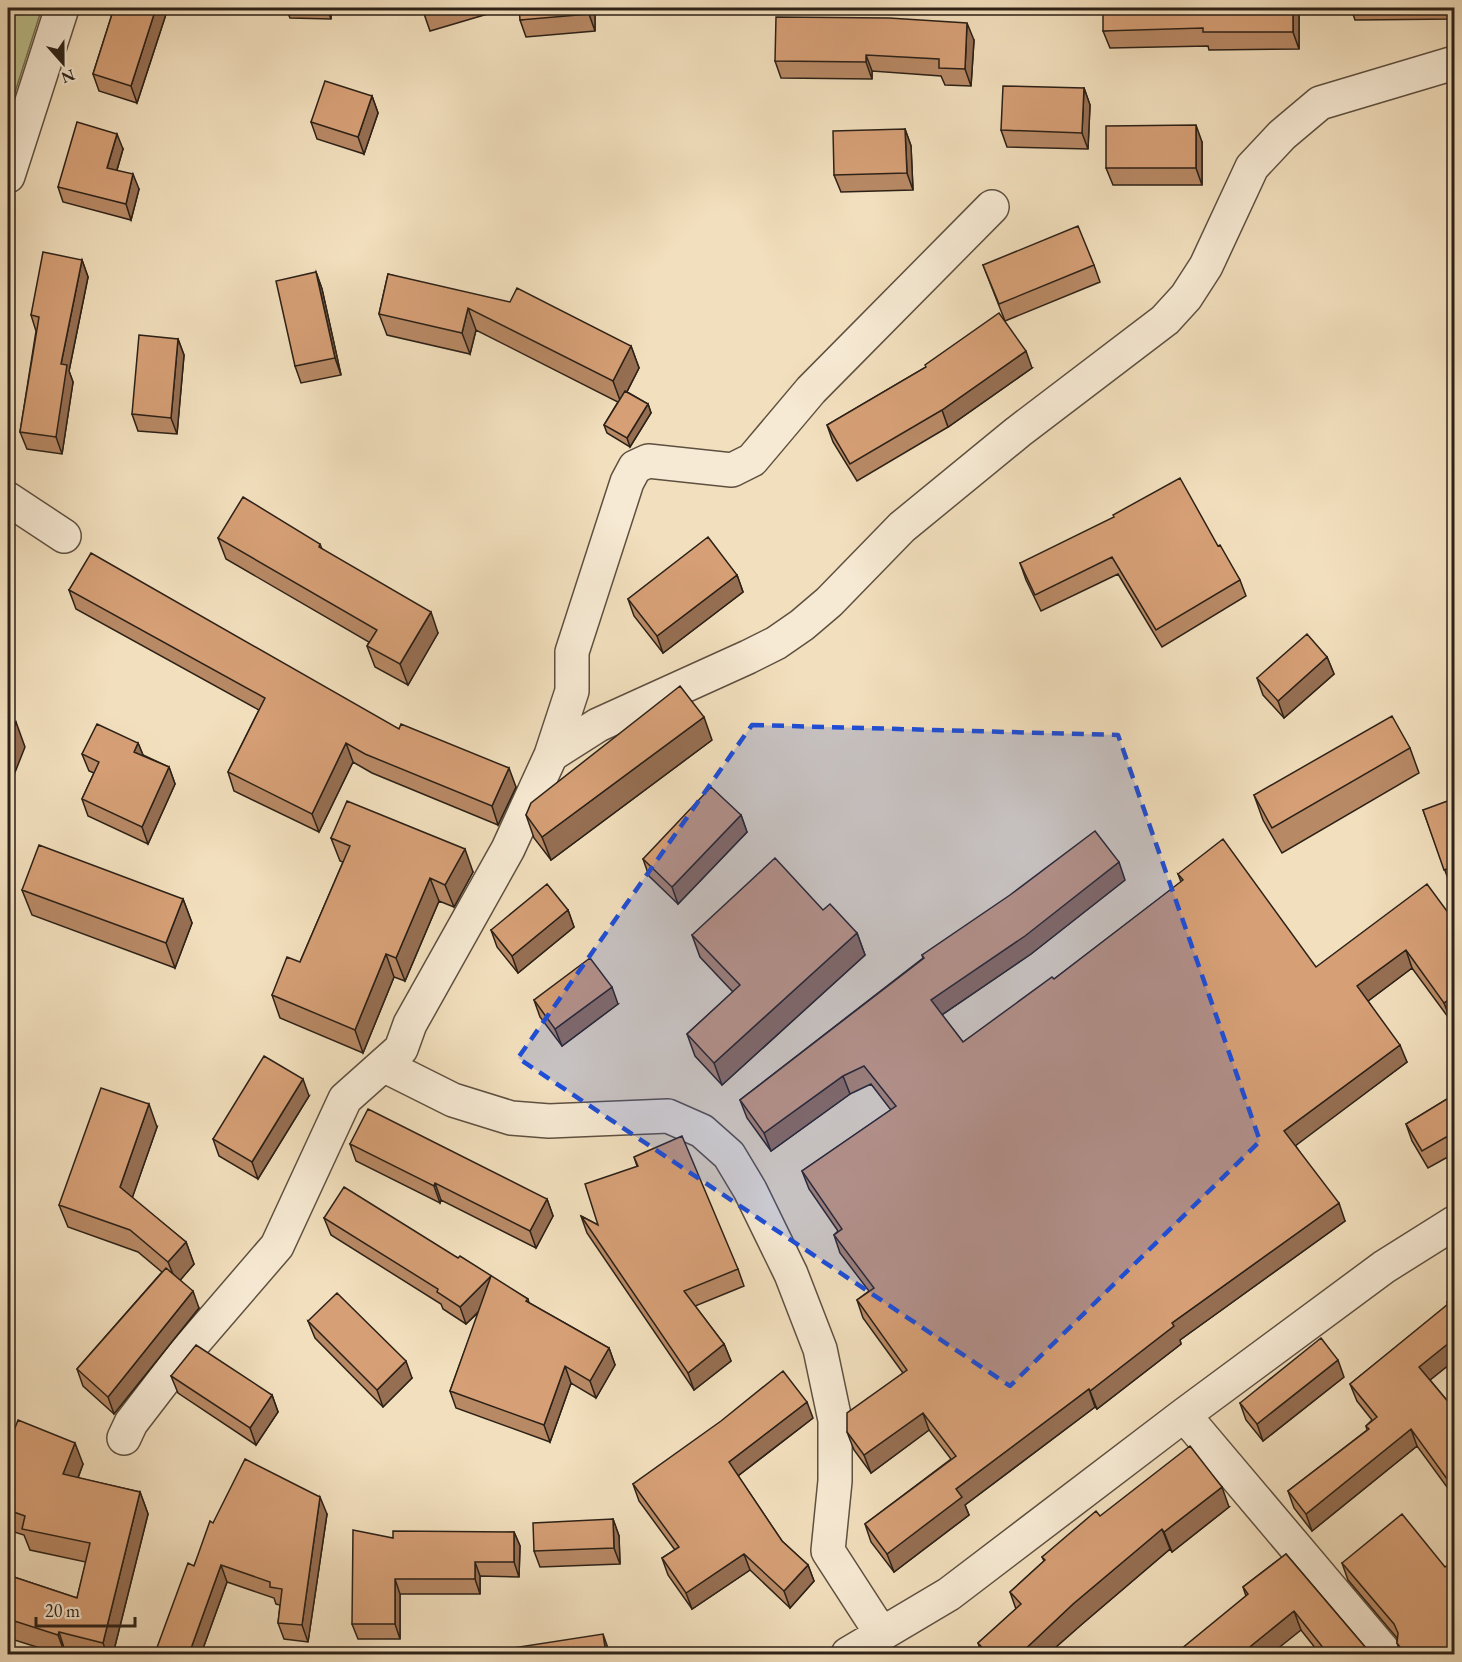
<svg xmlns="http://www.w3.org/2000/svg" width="1462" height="1662" font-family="'EB Garamond',serif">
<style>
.green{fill:#bec18e;stroke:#757152;stroke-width:1.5}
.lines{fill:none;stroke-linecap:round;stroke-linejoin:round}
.minor-casing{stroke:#5e5040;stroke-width:36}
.minor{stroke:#f7ead4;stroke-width:33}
.wall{fill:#b88965;stroke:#2c2117;stroke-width:1.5}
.shaded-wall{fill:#966f53;stroke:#2c2117;stroke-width:1.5}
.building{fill:#d69f76;stroke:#2c2117;stroke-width:1.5}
.marked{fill:#1d4ed8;fill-opacity:0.2;stroke:#1d4ed8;stroke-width:4.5;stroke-dasharray:12 8;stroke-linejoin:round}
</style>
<rect width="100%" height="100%" fill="#f2dfbd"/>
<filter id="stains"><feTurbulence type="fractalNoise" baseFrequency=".00333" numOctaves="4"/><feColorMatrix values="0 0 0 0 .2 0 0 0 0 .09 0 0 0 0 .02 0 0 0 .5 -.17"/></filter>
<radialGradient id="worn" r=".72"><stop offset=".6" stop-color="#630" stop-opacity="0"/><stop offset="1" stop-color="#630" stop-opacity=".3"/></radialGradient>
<!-- green -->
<path class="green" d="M8,8h34l-34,106z"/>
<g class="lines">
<!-- minor casing -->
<g class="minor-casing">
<path id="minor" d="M8,176l54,-168
M8,499l56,37
M551,755l21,-64v-39l55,-170 8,-15 13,-6 84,9 20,-10 59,-70 181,-183
M385,1066l68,34 58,18 38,3 119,-5 34,15 27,24 21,35 41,84 29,75 15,71v61l-7,70 53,82
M1184,1415l202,239
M124,1438l7,-15 53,-69 93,-108 68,-147 56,-50 9,-25 98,-175 43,-94 47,-30 150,-68 28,-14 26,-18 27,-23 73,-75 116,-95 147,-112 21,-23 20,-31 46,-99 30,-32 38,-32 134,-40
M848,1654l101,-60 235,-179 200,-148 70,-44"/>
</g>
<!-- minor -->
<use href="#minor" class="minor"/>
</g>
<!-- wall -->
<path class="wall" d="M114,8h54l-31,95 -38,-12 -6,-17z
M286,8h45v11l-41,-1z
M422,8h86l-78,23z
M595,8v23l-69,6 -6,-17z
M1299,8v41l-90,1 -1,-4 -98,2 -7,-17z
M1351,8h104v11l-100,1z
M974,40l-3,46 -26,-1 -4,-9 -69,-5v8l-91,-1 -6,-17z
M1084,88l6,17 -2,44 -81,-2 -6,-17z
M372,96l6,17 -14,41 -47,-15 -6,-17z
M905,129l6,17 2,44 -72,2 -7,-17z
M1202,142v43h-89l-7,-17z
M123,149l-6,21 22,19 -8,31 -68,-18 -5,-15z
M82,260l6,17 -19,94 4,11 -11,72 -35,-5 -7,-17 16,-101 -5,-16z
M983,265h111l6,17 -95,39z
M316,272l6,17 19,86 -40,8 -6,-17z
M388,274l243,72 8,22 -12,24 21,12 3,9 -21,34 -23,-14 -3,-8 14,-23 -142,-72 -6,24 -83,-19 -8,-21z
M178,339l6,16 -7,79 -39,-3 -6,-17z
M926,367l106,1 -84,59 -91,54 -24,-39 -6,-17z
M218,538l102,6 2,5 116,84 -30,52 -33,-18 -8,-21 2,-4 -143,-83z
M1218,546l22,34 6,16 -84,51 -44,-73 -77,37 -15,-31 -6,-17z
M737,575l6,17 -80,61 -29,-37 -6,-17z
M69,590l330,139 117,58 -18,38 -126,-52 -19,-11 -34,70 -85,-41 -6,-19 31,-62 -183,-101z
M1327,657l7,17 -50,44 -21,-23 -6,-17z
M712,740l-161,120 -17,-22 -8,-23z
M138,743l5,12 26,12 6,17 -27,60 -60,-28 -6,-17 12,-26 -5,-2 -7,-17z
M1410,748l9,25 -137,80 -19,-33 -9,-25z
M1455,804v81l-4,2 -28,-77z
M741,815l6,17 -69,72 -29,-28 -6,-17z
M331,838l142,34 -19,35 -15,-6 -34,80 -11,-4 -31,76 -83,-35 -8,-23 28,-33 43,-100 -3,-1z
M1178,874l138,93 139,-45v96l-4,3 -39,-53 -44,33 39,61 -112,83 50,76 -165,119 1,4 -84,65 -2,-2 -130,98 4,10 -75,57 -23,-30 -6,-18 86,-65 -22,-29 -58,43 -17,-23 -7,-18 56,-59 -40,-55 -6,-18 12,-9 -29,-38 -6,-18 4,-4 -29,-42 -7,-18 89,-61 -20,-26 -21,10 -79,57 -24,-33 -7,-18 183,-142 -1,-3 203,-75 -94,74 -89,61 21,27 91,-63 127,-97z
M22,890l161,9 9,24 -17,45 -143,-53z
M568,910l6,17 -56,46 -21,-26 -6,-17z
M823,910l34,23 8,22 -143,130 -27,-29 -8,-22 46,-42 -33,-35 -8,-22z
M534,1000l84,4 -56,42 -22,-29z
M1455,1094v59l-27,15 -16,-27 -6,-17z
M309,1096l-51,83 -39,-23 -6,-17z
M157,1127l-25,71 54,44 8,22 -14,16 19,28 -85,106 -31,-28 -6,-17 85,-97 -24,-20 -70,-25 -9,-22z
M350,1144l197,55 6,17 -17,32 -95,-48 -1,3 -84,-42z
M634,1157l104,112 6,17 -49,20 29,38 7,17 -37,29 -107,-157 -6,-17 17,9 39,-59z
M324,1218l134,40 70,41 1,4 80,45 6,17 -19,33 -25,-15 -21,59 -94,-34 -6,-17 29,-79 -13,12 -23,-15 -2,-5 -110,-69z
M1455,1296v64l-25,20 25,30v88l-38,-52 -105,85 -18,-23 -6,-17 79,-61 -1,-4 6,-6 -15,-19 -7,-17 98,-79 -1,-3z
M308,1321l104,57 -29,29 -68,-69z
M171,1376l101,19 6,17 -22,33 -78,-52z
M1344,1377l-81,64 -17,-21 -6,-17z
M813,1418l-75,58 44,65 26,24 6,16 -24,27 -40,-38 -58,39 -24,-34 -6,-17 13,-8 -36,-49 -6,-17z
M8,1446l75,18 -5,14 62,14 8,22 -35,140h-54l-51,-16v-63l69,23 9,-36 -56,-12 -6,-15 -16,-5z
M1229,1507l-57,45 -2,-3 -89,76 -33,29h-66l-4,-11 38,-34 -6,-17 34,-31 -2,-4 58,-41z
M327,1514l-19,128 -24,-3 -6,-16 2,-18 -4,-1 -2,-6 -47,-16 -26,72h-45l-1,-1 58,-130z
M613,1519l6,17 1,28 -80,3 -6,-16z
M514,1532l6,14 -1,31 -39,-1v18h-80v45h-42l-6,-15 41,-86z
M1286,1554l80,94 2,6h-48l-19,-24 -55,-34 -3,-9z
M1342,1563l103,4 10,87h-54l-4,-11v-5l-49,-58z"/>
<!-- shaded-wall -->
<path class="shaded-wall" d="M156,8h12l-31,95 -6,-17z
M327,8h4v11z
M589,8h6v23l-6,-17z
M1293,8h6v41l-6,-17z
M967,23l7,17 -3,46 -6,-17z
M866,55l6,16v8l-6,-17z
M1084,88l6,17 -2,44 -6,-16z
M372,96l6,17 -14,41 -6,-17z
M1196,125l6,17v43l-6,-17z
M905,129l6,17 2,44 -6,-17z
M117,134l6,15 -10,34 -6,-15z
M133,174l6,15 -8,31 -5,-16z
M82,260l6,17 -19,94 4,11 -11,72 -6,-17 5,-73z
M316,272l6,17 19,86 -6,-17z
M468,308l8,22 -6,24 -8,-21z
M178,339l6,16 -7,79 -6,-16z
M631,346l8,22 -18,35 -8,-22z
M1026,351l6,17 -84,59 -6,-17z
M648,404l3,9 -21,34 -3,-9z
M737,575l6,17 -80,61 -6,-17z
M431,612l7,21 -30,52 -8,-21z
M1327,657l7,17 -50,44 -6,-17z
M704,717l8,23 -161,120 -9,-23z
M16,722l9,25 -15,38 -2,-6v-36z
M138,743l7,17 -11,-8z
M346,743l7,19 -34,70 -7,-18z
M169,767l6,17 -27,60 -6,-17z
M509,768l7,19 -18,38 -6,-19z
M741,815l6,17 -69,72 -6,-17z
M465,849l8,23 -19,35 -9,-22z
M1119,862l6,18 -94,74 -94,64 -6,-18z
M430,878l9,23 -34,80 -9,-23z
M183,899l9,24 -17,45 -9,-25z
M568,910l6,17 -56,46 -6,-17z
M857,933l8,22 -143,130 -8,-22z
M1406,950l6,18 -48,36 -7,-18z
M386,954l8,23 -31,76 -8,-23z
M612,987l6,17 -56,42 -7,-17z
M1455,995v23l-4,3 -7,-18z
M1400,1045l7,17 -116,87 -7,-18z
M843,1076l7,18 -79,57 -7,-18z
M303,1079l6,17 -51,83 -6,-17z
M149,1104l8,23 -29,83 -8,-23z
M435,1183l6,17 -1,3 -6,-17z
M547,1199l6,17 -17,32 -6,-17z
M1339,1203l6,18 -165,119 1,4 -84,65 -7,-18 82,-68z
M186,1242l8,22 -17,20 -9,-22z
M491,1276l6,17 -31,31 -6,-17z
M193,1291l6,17 -85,106 -6,-17z
M1455,1338v22l-30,24 -6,-17z
M724,1344l7,17 -37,29 -6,-17z
M609,1348l6,17 -19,33 -6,-17z
M1338,1360l6,17 -81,64 -6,-17z
M406,1361l6,17 -29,29 -6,-17z
M565,1366l6,17 -21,59 -6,-17z
M1089,1389l6,18 -130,98 4,10 -75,57 -7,-18 69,-65z
M272,1395l6,17 -22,33 -6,-17z
M807,1402l6,16 -78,60 -6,-16z
M923,1413l6,17 -58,43 -7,-18z
M1411,1429l6,17 -105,85 -6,-17z
M75,1443l8,21 -12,32 -8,-22z
M1222,1487l7,20 -57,45 -8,-20z
M140,1492l8,22 -35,140h-6l-4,-11z
M320,1497l7,17 -19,128 -6,-17z
M613,1519l6,17 1,28 -6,-16z
M1162,1529l8,20 -89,76 -33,29h-28l53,-50z
M514,1532l6,14 -1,31 -5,-15z
M744,1554l6,16 -58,39 -6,-16z
M475,1562l5,14v18l-5,-15z
M221,1565l6,17 -26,72h-12z
M808,1565l6,16 -24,27 -6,-17z
M395,1579l5,15v45l-5,-15z
M1294,1611l7,19 -30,24h-30z
M59,1632l7,22h-1l-7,-19z
M603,1634l6,17 1,3h-4z
M1366,1648l2,6h-11z"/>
<!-- building -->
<path class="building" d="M114,8h42l-25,78 -38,-12z
M422,8h23l-21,6z
M519,8h70v6l-69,6z
M1103,8h190v24h-90v-4l-100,3z
M776,17l113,1 78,5 -2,46 -26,-1v-9l-73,-4v7l-91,-1z
M325,81l47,15 -14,41 -47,-15z
M1003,86l81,2 -2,45 -81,-3z
M77,122l40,12 -10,34 26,6 -7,30 -68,-17z
M1196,125v43h-90v-42z
M905,129l2,44 -73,2 -1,-44z
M1078,226l16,39 -95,39 -16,-39z
M43,252l39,8 -21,104 6,1 -11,72 -36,-5 19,-115 -8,-2z
M316,272l19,86 -40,8 -19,-85z
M388,274l122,28 7,-14 114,58 -18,35 -145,-73 -6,25 -83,-19z
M999,313l27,38 -84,59 -92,54 -23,-39 99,-58 -1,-2z
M139,335l39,4 -7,79 -39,-4z
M625,391l23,13 -21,34 -23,-13z
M1180,478l38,68 2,-1 20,35 -84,50 -44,-73 -77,38 -15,-32 94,-46 -1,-2z
M243,497l77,47 -1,3 112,65 -31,52 -33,-18 10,-16 -159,-92z
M708,537l29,38 -80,61 -29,-37z
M91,553l308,176 2,-5 108,44 -17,38 -127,-52 -19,-11 -34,71 -84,-42 37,-74 -196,-108z
M1307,634l20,23 -49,44 -21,-23z
M680,686l24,31 -162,120 -16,-22 5,-12z
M1392,716l18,32 -138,80 -18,-33z
M8,718l8,4 -8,21z
M97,724l41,19 -4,9 35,15 -27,60 -60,-28 17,-37 -17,-8z
M711,787l30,28 -69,72 -29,-28z
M1453,799l2,5v62l-11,4 -21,-60z
M347,801l118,48 -20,36 -15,-7 -34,80 -10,-4 -31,76 -83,-35 15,-38 13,5 50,-116 -19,-8z
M1095,831l24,31 -94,74 -94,64 32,42 89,-65 2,2 129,-99 -5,-6 45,-35 93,128 111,-83 28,38v73l-11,8 -38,-53 -49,36 43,59 -116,86 55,72 -167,120 2,3 -84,65 -1,-2 -133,100 6,8 -75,57 -22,-30 91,-68 -33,-43 -59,42 -17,-23v-19l60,-43 -50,-70 17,-12 -40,-53 8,-6 -40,-58 94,-65 -32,-40 -21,10 -79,57 -24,-33 184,-142 -2,-3 88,-60z
M39,845l144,54 -17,44 -144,-53z
M775,858l48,52 7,-6 27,29 -143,130 -27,-29 53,-49 -48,-50z
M547,884l21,26 -56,46 -21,-26z
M590,958l22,29 -57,42 -21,-29z
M264,1056l39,23 -51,83 -39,-23z
M101,1088l48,16 -29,83 66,55 -18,20 -38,-32 -71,-25z
M1455,1094v38l-33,19 -16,-27z
M368,1109l179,90 -17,32 -95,-48 -1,3 -84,-42z
M682,1136l56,133 -54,22 40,53 -36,29 -107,-157 17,9 -13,-41 53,-18 -4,-9z
M344,1187l114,71 2,-2 68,43 -2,2 83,47 -19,33 -25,-15 -21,59 -94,-34 41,-115 -31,31 -23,-15 1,-3 -114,-71z
M166,1268l27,23 -85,106 -31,-28z
M337,1293l69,68 -29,29 -69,-69z
M1455,1296v42l-36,29 36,43v80l-44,-61 -105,85 -18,-23 81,-62 -3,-3 11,-9 -27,-33 98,-80 -1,-2z
M1321,1338l17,22 -81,64 -17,-21z
M196,1345l76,50 -22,33 -79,-52z
M783,1371l24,31 -78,60 53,79 26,24 -24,26 -40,-37 -58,39 -24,-35 17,-11 -46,-63 88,-63z
M18,1420l57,23 -12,31 77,18 -37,151 -44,-11 -1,3 -50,-16v-44l69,23 13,-55 -68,-14 3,-13 -17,-6v-64z
M1190,1446l32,41 -58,45 -2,-3 -89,75 -53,50h-32l-10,-11 43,-39 -11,-12 35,-32 -3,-3 54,-46 4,5z
M245,1459l75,38 -18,128 -24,-2 4,-34 -12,-2v-5l-49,-17 -32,89h-29l-5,-1 33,-90 6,3 16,-45 3,2z
M1402,1514l43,53 10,-7v94h-50l-8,-11 1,-10 -4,-9 -52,-61z
M613,1519l1,29 -80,3 -1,-28z
M353,1530l40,8v-7l121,1v30h-39v17h-80v45h-43z
M1286,1554l80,94 -9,6h-29l-34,-43 -53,43h-66l73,-60 -5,-7z
M603,1634l3,20h-119v-2z"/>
<!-- marked area -->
<path class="marked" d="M752,725l366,10 142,406 -250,245 -492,-328z"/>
<!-- margin -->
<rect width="1462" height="1662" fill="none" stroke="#f2dfbd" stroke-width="30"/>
<rect x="9" y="9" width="1444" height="1644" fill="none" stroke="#2c2117" stroke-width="3"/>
<rect x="15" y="15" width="1432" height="1632" fill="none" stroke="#2c2117" stroke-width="1.5"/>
<!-- north arrow -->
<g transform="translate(63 63) rotate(159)" stroke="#f7ead4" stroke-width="4.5" paint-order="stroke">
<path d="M0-4.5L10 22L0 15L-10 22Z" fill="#2c2117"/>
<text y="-9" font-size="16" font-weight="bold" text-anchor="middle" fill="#2c2117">N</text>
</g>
<!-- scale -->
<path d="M36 1617v9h99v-9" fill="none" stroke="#2c2117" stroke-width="3"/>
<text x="45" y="1617" font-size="18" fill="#2c2117" stroke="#f7ead4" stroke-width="4.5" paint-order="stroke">20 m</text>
<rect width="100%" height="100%" filter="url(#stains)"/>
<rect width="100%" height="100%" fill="url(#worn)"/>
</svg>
